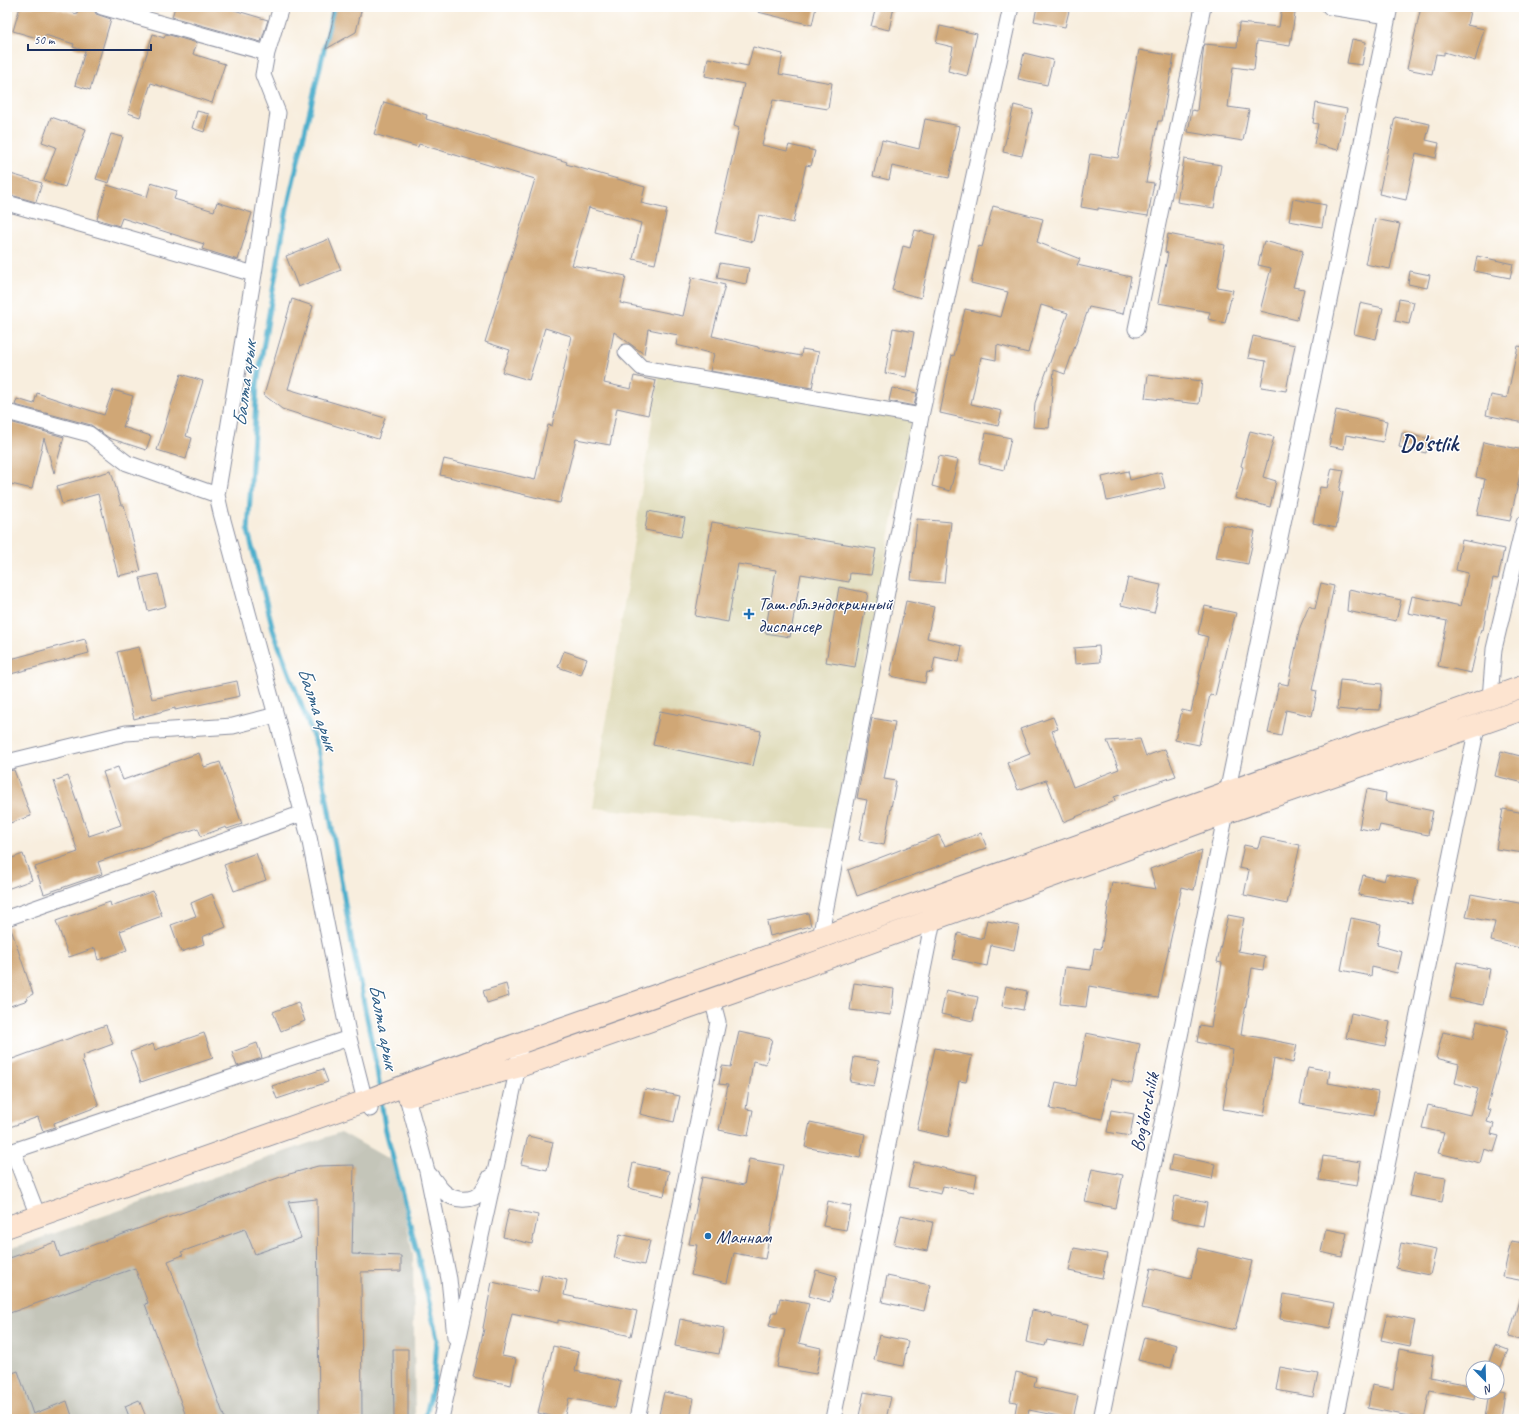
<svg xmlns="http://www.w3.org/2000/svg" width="1531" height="1426" font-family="Caveat,sans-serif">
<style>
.built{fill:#e0dcbb}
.industrial{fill:#c4c5b9}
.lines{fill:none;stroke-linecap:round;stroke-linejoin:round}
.stream{stroke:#4dafcc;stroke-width:5}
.building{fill:#d0a776}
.street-casing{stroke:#8a8e9e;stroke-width:17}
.secondary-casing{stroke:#8a8e9e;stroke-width:23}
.street{stroke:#fff;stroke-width:15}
.secondary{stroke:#fde4d0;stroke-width:21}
.poi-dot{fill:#1f6fb2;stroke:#fff;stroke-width:1.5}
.labels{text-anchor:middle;stroke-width:3;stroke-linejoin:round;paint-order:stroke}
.poi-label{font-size:19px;fill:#1b2f5e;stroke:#fff;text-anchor:start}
.street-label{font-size:19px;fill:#1b2f5e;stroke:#fff}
.water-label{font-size:20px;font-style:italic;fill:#2c5c84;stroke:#fff}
.district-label{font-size:23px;font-weight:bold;fill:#1b2f5e;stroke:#fff}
</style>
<rect width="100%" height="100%" fill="#fff"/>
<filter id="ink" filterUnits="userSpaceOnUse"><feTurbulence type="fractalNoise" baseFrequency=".025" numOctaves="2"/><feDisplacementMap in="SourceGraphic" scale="8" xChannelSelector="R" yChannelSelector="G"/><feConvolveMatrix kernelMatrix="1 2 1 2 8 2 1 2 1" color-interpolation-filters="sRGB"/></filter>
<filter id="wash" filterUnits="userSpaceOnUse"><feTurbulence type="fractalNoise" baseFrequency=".012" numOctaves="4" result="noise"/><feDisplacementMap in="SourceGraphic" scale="16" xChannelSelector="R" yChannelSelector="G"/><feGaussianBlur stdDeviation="0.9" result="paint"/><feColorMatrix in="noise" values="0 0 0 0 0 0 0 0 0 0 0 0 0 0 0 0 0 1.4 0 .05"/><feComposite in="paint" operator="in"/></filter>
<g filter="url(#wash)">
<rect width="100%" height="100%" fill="#f8eede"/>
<!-- built -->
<path class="built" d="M659,376l253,44 -79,409 -240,-21z"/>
<!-- industrial -->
<path class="industrial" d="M341,1132l53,30 19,93 2,164h-408v-169z"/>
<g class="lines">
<!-- stream -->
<path class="stream" d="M334,7l-47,201 -30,176 -9,147 26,102 44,116 34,194 24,120 4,27
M381,1100l4,27 38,148 14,63 -3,44 -9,37"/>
</g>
<g id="blocks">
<!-- building -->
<path class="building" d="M20,7h33l24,7 1,-7h15l3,7 15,5 -21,71 -15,-5 10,-34 -12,-4 1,-3 -29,-9 -1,5 -31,-9z
M175,7h49l44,13 -7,22 -89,-25z
M336,7h26l-6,25 -30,17z
M759,7h57l-4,18 -54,-13z
M876,7h18l-5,23 -18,-4z
M1037,7h33l-5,20 -31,-6z
M1282,7h14l-6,39 -33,-5 -3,29 -21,-3 -5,40 21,3 -6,31 -55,-9 4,-22 5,1 7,-67 33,3 2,-24 40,4z
M1421,7h50l-4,18 17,4 -9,32 -31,-9v3l-8,-1 -4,20 -25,-5z
M940,26l37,8 -10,42 -19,-5 5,-24 -17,-4z
M153,34l11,4 2,-4 31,9 -4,11 32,10 -13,39 -61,-20 -11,34 -12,-4z
M1352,39l14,3 -4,23 -15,-2z
M753,47l30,7 -4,20 53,9 -4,26 -55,-9 -11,45 25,6 2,-6 26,6 -4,15 -5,-1 -13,58 -34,-8 -6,27 -38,-9 24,-105 -5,-2 10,-42 -39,-8 3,-18 40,8z
M1139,50l35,6 -12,65h-4l-12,61 8,1 -6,33 -50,-8v2l-17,-3 9,-53 28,4z
M1024,53l29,7 -6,25 -29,-6z
M384,102l43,13 -1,4 141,43 -1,2 79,23 -4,16 26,6 -12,55 -22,-5 8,-36 -52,-16 -17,58 54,11 -6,27 63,13 9,-39 33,8 -13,51 46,11v1l43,8 1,-7 17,3 -7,36 -102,-17 4,-17 -38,-9 2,-10 -30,-6 -4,25 -30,-22 -10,51 27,6 3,-13 22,5 -8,34 -31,-7 -7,37 -34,-6 -16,64 -120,-28 4,-16 91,21 13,-55 4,1 19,-90 -26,-8 -16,52 -27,-8 8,-22 -25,-8 50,-163 -116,-35 -1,3 -44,-13z
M1316,103l31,6 -9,41 -24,-6 4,-20 -5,-1z
M1014,105l19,5 -11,46 -19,-4z
M197,111l12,3 -5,18 -12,-4z
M51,117l35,12 -21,58 -21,-7 12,-33 -14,-5z
M1395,117l35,7 -4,16 13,3 -3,15 -20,-5 -10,47 -27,-6z
M925,119l35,7 -11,52 -57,-12 -3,14 -16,-4 9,-36 37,9z
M111,134l12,3 -14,46 -13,-4z
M1184,159l37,6 -7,43 -37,-6z
M7,173l35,10 -6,19 -29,-8z
M151,183l26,8 -3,8 40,12 3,-9 35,11 -14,47 -36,-11 2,-5 -82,-26 -3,8 -22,-7 10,-34 40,12z
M1293,199l33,6 -4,22 -33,-6z
M993,206l50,13 -6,23 43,17 -3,6 54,12 -8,37 -34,-7 -24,67 -11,-4 -5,58 -16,-1 2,-24 33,-90 -27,-8 -13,48 -31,-8 -1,15 -15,-3 -10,47 31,7 -4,15 -58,-13 12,-58 2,1 11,-47 36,8 7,-25 -37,-9 8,-37 3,1z
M1375,219l25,5 -10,45 -25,-5z
M915,230l20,5 -14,63 -29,-8 11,-44 7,2z
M1168,234l57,11 -8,42 16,3 -8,33 -17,-4 2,-7 -52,-9 10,-50 -3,-1z
M329,239l12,31 -43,17 -12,-31z
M1264,241l39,10 -10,36 11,2 -7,31 -37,-9 11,-43 -13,-3z
M1477,256l36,8 -3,14 -36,-7z
M720,263l29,5 -3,16 -29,-6z
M1410,271l20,4 -3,13 -19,-4z
M292,299l21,7 -25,83 97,29 -7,21 -96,-30 -18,-14z
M1399,299l15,3 -5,22 -14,-3z
M1360,303l23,5 -7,31 -22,-5z
M893,328l21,4 -8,45 -21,-4z
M1253,336l42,9 -9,46 -25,-4 5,-26 -18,-3z
M1518,346l6,1v76l-38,-8 5,-20 16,3z
M181,374l22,7 -17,55 6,2 -6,21 -29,-9z
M1148,375l54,6 -3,23 -54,-6z
M892,388l25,5 -3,13 -25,-5z
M113,390l20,6 -10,31 28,9 -5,14 -37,-12 -18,-13 -76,-20 2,-6 17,5 3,-11 67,22z
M1336,410l51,11 -4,21 -37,-7 -2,14 -15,-3z
M10,422l54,15 -10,36 -10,-35 -12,51 -25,-6v-51z
M1250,431l24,6 -11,40 13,4 -6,26 -35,-9 8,-31 -2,-1z
M986,433l25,5 -7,32 -25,-6z
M1402,433l27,6 -3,14 -27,-6z
M1483,442l41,8v6l-14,65 -33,-6 8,-36 -9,-2z
M939,456l19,4 -8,31 -18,-5z
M1332,468l12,2 -5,21 4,1 -7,36 -23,-5 7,-36 7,1z
M111,471l10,34h3l17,66 -23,5 -20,-82 -36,10 -5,-18z
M1128,471l2,9 31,-8 4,16 -58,13 -5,-24z
M648,511l37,7 -4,19 -36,-7z
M917,519l34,3 -7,61 -33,-3z
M712,522l164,27 -5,26 -21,-2 -1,9 -48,-8 -11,63 -25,-4 11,-63 -38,-6 -10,58 -33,-6z
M1223,525l32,6 -7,33 -32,-6z
M1462,540l42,9 -6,30 -5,-1 -10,52 -2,-1 -10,44 -33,-7 9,-45 -39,-8 4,-17 49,10 7,-33 -12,-3z
M158,574l8,32 -18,5 -8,-33z
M1128,578l33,7 -7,28 -33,-8z
M1321,583l13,3 -22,104 5,1 -5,25 -26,-6 -5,26 -13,-3 11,-50 9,2 12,-58 9,-21 6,3z
M839,587l29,6 -13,74 -29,-5z
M1349,589l52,11 -5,21 -49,-10z
M906,601l28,6 -7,31 35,8 -3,16 -24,-5 -3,16 -5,-1 -2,11 -35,-7z
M1205,606l31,7 -8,28 -13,55 -5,-1 -11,50 -24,-5 7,-30 9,2 17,-75 -10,-3z
M85,639l4,14 -82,22v-15z
M1099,646l1,16 -25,2 -1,-16z
M139,647l13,52 85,-18 3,15 -65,14v-2l-41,11 -17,-67z
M564,651l23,8 -6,16 -23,-8z
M1340,680l42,4 -2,26 -23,-1v2l-20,-2z
M660,711l101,20 -8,35 -100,-21z
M1053,717l5,12 -6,2 21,56 46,-18 -12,-28 33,-2 6,17 19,-7 11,27 -62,21 1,4 -52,21 -17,-42 -28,10 -11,-27 23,-9 -10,-25z
M872,718l23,4 -11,57 12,2 -12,64 -25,-5 8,-40 -10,-2z
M1501,751l23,6v26l-29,-7z
M199,753l5,14 16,-5 22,62 -15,5 -1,-2 -25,9 -3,-8 -100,34 4,12 -58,20 -9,-27 43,-15 -24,-71 14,-5 21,60 32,-11 -18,-53 15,-5 5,13z
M14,770l17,46 -24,8v-53z
M1367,789l19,4 -1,8 48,10 -5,24 -48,-10 -2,7 -19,-4z
M1503,809l21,4v40l-28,-4z
M981,833l6,15 -130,48 -9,-26 91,-35 6,11z
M1261,837l39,8 -13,59 -43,-9 5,-25 -10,-2 5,-23 14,3z
M1202,850l-8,40 -12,-3 -24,111 -69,-12 -3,21 -26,-3 5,-37 26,3 3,-22 7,1 11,-67 44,7 -6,-20z
M256,853l10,27 -32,11 -10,-26z
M23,854l9,26 -25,9v-29z
M1386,874l32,6 -5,24 -55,-9 5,-20 21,6z
M153,891l9,25 -42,15 7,19 -29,10 -3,-12 -26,9 -13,-36 54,-19 1,4z
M212,894l14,33 -24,10 2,7 -23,8 -10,-27 25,-9 -5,-13z
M1471,894l53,10v29l-4,15 -29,-7 4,-19 -29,-5z
M808,913l3,13 -41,10 -3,-14z
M1228,915l16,3 -6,33 27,5 -2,14 -11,-2 -11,66 56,11 -4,18 -19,-5 -10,58 -41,-7 10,-59 -36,-8 3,-17 11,2 11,-64 -5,-1z
M1351,918l30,6 -4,21 25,7 -5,21 -25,-6 -1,9 -30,-6z
M987,920l32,6 -5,24 -23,-5 -4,21 -34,-7 5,-26 25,6z
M10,926l23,68 -6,3 1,3 -21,7v-80z
M1457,962l33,7 -7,36 -33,-7z
M854,983l40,6 -3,26 -41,-5z
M506,984l3,12 -22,7 -4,-12z
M1006,986l21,5 -4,19 -21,-4z
M946,990l32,7 -5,24 -32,-7z
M298,1002l7,19 -24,10 -8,-19z
M1351,1013l39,9 -5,24 -39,-8z
M1477,1021l31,8 -21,80 4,1 -4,12 7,2 -3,10 8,2 -5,16 -10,-3 -4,14 -42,-10 6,-20 -22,-5 6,-23 42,10 8,-26 -23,-6 4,-19 -23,-6 7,-26 30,7z
M106,1025l7,19 -30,11 1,4 -2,1 17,46 -45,17 1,4 -12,4 -5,-14 -31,11v-67z
M739,1032l33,7 -6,25 -13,-3 -7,48 7,1 -5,26 -29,-6 9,-45 -9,-1 3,-18 9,1z
M204,1033l9,25 -72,24 -11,-30 23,-8 2,6z
M1086,1033l54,11 -8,40 -21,-5 -9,40 -52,-10 6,-27 20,4z
M257,1043l5,15 -25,8 -5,-14z
M935,1048l37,8 -6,26 -7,-1 -11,56 -31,-7z
M854,1057l25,4 -5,25 -24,-4z
M1308,1067l22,4 -2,12 50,9 -4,24 -74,-12z
M323,1069l5,13 -51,17 -5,-13z
M645,1089l35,7 -6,26 -34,-8z
M1111,1110l23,4 -4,22 -23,-4z
M810,1122l55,12 -5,24 -55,-11z
M528,1136l25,6 -6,28 -26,-6z
M1172,1155l43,9 -3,15 -43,-9z
M1323,1156l38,6 -4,24 -38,-6z
M749,1159l34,6 -18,94 -31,-6 -7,30 -36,-8 6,-30 -8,-1 13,-67 42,8z
M914,1162l63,13 -3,17 -31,-6 -2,8 -33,-7z
M633,1163l36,8 -5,25 -36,-8z
M354,1165l-2,89 49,2v15l-40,1 1,147h-43l-2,-220 -29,3 13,36 -46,16 -10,-25 -64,23 2,3 -15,6 57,158h-38l-42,-115 3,-1 -13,-35 -128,46v-55l48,-17 5,15 226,-82 32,-9z
M1092,1169l31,6 -7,33 -31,-6z
M1414,1173l32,5 -4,24 -33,-6z
M1175,1196l32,7 -4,22 -32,-6z
M828,1201l23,5 -5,24 -23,-4z
M509,1209l29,6 -6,29 -29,-7z
M901,1215l32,7 -6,29 -33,-7z
M1326,1229l21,4 -5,24 -21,-5z
M620,1234l30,7 -6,24 -30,-7z
M1511,1241l13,2v38l-21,-4z
M1401,1243l35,7 -6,25 -34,-7z
M1074,1248l33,6 -5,24 -33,-7z
M1198,1248l54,13 -17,69 -93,-22 9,-40 40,10z
M816,1270l21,6 -7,26 -21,-6z
M542,1274l25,6 -3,15 73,16 -6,25 -73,-16v3l-46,-10 -10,43 14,3 -5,26 -38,-8 11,-48 -1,-1 9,-46 46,10z
M887,1276l43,9 -6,26 -42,-9z
M1284,1294l51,9 -5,25 -50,-9z
M1520,1296l4,1v44l-15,-4z
M780,1298l29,6 -10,39 22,5 -5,26 -39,-7 8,-37 -16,-4 4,-14h4z
M1032,1310l20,4v2l36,8 -5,23 -36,-7 -2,6 -19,-4z
M1387,1314l28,6 -5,26 -29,-6z
M680,1319l44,9 -5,26 -44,-8z
M879,1335l29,6 -5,25 -29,-6z
M1144,1337l33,8 -6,23 -33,-8z
M1495,1345l13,5 -7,18h-14z
M553,1346l26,6 -4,19 46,10 -6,27 -46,-10 -5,21 -26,-6z
M393,1349h15v70l-14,-1z
M1399,1349l34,6 -3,22 43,9v6h2l-1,7 -44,-9 -6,29 -56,-11 4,-23 21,4z
M1280,1367l38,7 -5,23 -37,-7z
M18,1371l15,43 34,-13 6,18h-66v-44z
M1016,1372l20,5 -2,10 44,9 -5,23 -44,-9 -2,9h-13l3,-17 -7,-1z
M1497,1390l8,2 -4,27h-16l4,-27h8z
M664,1392l30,6 -4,21h-32z
M864,1392l27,5 -5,22h-12l-15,-3z
M139,1400l8,19h-17l-5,-13z"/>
</g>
</g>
<g filter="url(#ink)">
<use href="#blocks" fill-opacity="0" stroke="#8a8e9e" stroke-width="1"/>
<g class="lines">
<!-- street casing -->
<g class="street-casing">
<path id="street" d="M102,7l165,46
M281,7l-14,46 -4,22 15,38 -24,161 -37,221 4,18 88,324 40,201 16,63 5,8
M1330,7l58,9
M7,203l247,71
M1136,329l67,-322
M626,352l16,16 279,48
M7,412l82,22 38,29 90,32
M1490,698l4,-49 30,-126
M7,762l119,-29 107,-7 43,-11
M1227,793l163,-786
M7,918l296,-105
M820,938l101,-522 90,-409
M404,1086l23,85 22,108 6,58
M13,1151l25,65
M7,1153l342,-115
M429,1174c5,5 9,12 14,17 10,10 30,12 39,0 3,-4 6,-9 8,-14
M441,1419l77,-352 2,-24
M637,1419l81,-397 -6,-23
M833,1419l100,-499
M1101,1419l125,-606
M1335,1419l142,-692"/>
</g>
<!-- secondary casing -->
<g class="secondary-casing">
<path id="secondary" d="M408,1096l110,-29 260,-91 448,-163 298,-104
M7,1227l358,-126c150,-59 303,-109 454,-163 235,-83 470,-167 705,-252"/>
</g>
<!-- street -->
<use href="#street" class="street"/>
<!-- secondary -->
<use href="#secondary" class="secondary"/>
</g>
</g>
<!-- markers -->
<g class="poi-dot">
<path d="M747 608h4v4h4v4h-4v4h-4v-4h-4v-4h4z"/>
<circle cx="708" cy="1236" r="4"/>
</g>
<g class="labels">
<!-- poi labels -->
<g class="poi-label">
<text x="758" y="610">Таш.обл.эндокринный<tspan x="758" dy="22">диспансер</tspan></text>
<text x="716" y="1243">Маннам</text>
</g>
<!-- street labels -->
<g class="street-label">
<text transform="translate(1144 1112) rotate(-78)" y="7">Bog'dorchilik</text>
</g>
<!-- water labels -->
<g class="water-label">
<text transform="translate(244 384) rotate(-83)" y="7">Балта арык</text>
<text transform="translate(318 708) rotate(71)" y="7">Балта арык</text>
<text transform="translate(384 1026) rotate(79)" y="7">Балта арык</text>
</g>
<!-- district labels -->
<g class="district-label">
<text x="1429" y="451">Do'stlik</text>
</g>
</g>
<!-- margin -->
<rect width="1531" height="1426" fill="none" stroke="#fff" stroke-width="24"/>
<!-- north arrow -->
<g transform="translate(1485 1380) rotate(157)"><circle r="19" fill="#ffffff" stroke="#a4acbf"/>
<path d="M0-3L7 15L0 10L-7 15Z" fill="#1f6fb2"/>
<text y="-6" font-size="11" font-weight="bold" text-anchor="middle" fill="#1b2f5e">N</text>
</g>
<!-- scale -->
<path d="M28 44v6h123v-6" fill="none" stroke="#1b2f5e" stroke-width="2"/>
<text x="34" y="44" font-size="12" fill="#1b2f5e" stroke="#ffffff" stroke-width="3" paint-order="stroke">50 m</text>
</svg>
